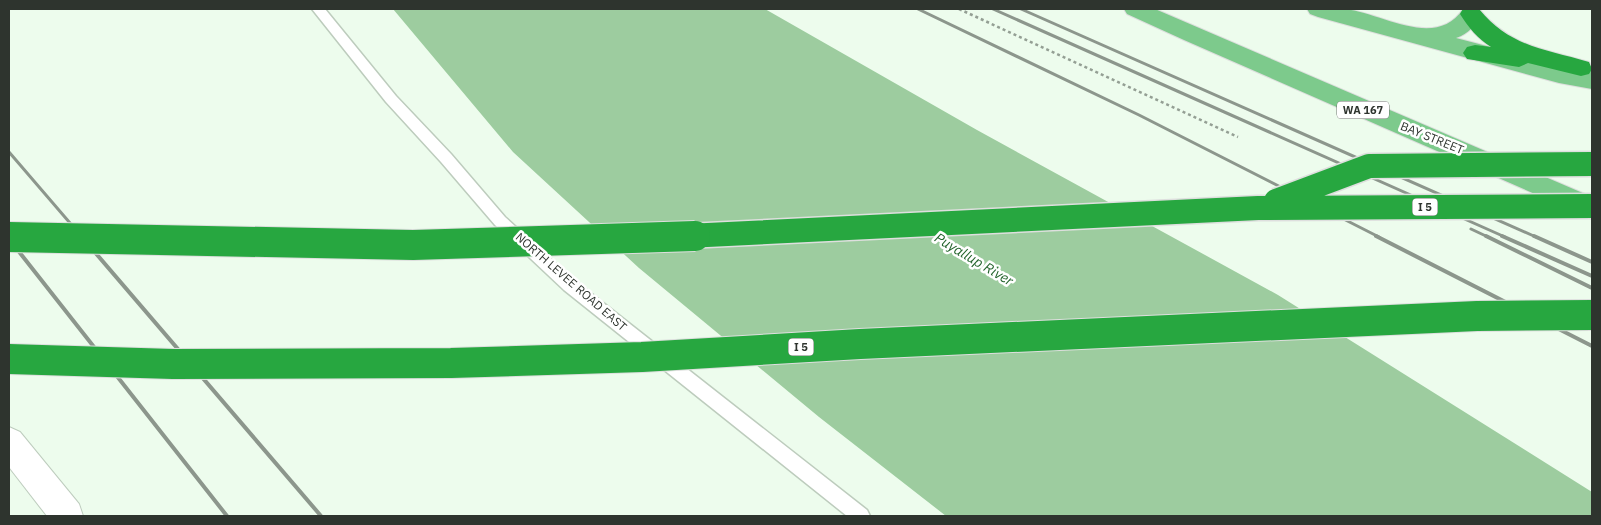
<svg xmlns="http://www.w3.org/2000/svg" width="1601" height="525" font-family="'IBM Plex Sans',sans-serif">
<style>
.water{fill:#9dcc9f}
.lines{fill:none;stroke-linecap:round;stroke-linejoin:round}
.lane-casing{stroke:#bdccbd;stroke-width:3}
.secondary-casing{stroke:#bdccbd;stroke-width:2}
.primary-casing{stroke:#dedfde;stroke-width:2}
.highway-casing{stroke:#dedfde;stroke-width:2}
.path{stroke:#949f94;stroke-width:2.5;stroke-dasharray:3 3;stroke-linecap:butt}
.lane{fill:#fff;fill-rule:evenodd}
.secondary{fill:#fff;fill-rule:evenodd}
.primary{fill:#7dca8c;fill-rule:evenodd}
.highway{fill:#27a740;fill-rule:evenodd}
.rail-far1{stroke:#8c968c;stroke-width:3}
.rail{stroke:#8c968c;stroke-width:4}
.highway-bridge-far1-casing{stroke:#dedfde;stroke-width:27;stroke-linecap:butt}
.highway-bridge-casing{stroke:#dedfde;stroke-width:32;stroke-linecap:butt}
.highway-bridge-far1{stroke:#27a740;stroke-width:24}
.highway-bridge{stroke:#27a740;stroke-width:30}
.labels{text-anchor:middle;stroke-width:5;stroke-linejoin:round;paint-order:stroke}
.shield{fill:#fff;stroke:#6d716d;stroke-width:1}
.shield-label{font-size:11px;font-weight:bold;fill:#2e342e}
.street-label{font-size:12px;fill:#2e342e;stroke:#fff}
.water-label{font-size:14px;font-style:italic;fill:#23642c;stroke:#fff}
</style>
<rect width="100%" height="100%" fill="#edfced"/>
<!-- water -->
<path class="water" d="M393,9h372l212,121 301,165 314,197v24h-646l-127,-99 -180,-149 -126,-116z"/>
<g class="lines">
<!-- lane casing -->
<g class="lane-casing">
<path id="lane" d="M312,9h13l71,87 55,58 54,63 69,63 293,230 3,6h-23l-283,-226 -69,-65 -54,-63 -55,-60z"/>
</g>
<!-- secondary casing -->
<g class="secondary-casing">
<path id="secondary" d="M9,427l11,5 59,72 4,12h-36l-38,-49z"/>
</g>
<!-- primary casing -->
<g class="primary-casing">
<path id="primary" d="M1124,9h31l437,188v22l-408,-179 -57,-26z
M1307,9c12,-1 26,-2 38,0 37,4 91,41 118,0h16l3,5c-7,11 -13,20 -26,24l103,27 33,6v18l-33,-6 -241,-66 -8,-3z"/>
</g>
<!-- highway casing -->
<g class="highway-casing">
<path id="highway" d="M1463,9h16c31,38 66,40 110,53l3,7 -3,5 -8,2 -53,-13 -9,4 -52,-8 -4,-6 4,-6 8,-2 16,2c-13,-8 -23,-20 -31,-33z"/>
</g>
<!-- path -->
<path class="path" d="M959,9l279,128"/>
<!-- lane -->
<use href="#lane" class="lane"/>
<!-- secondary -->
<use href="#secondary" class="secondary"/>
<!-- primary -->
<use href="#primary" class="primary"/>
<!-- highway -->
<use href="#highway" class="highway"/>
<!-- rail-far1 -->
<path class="rail-far1" d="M918,9l221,106 240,122
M993,9l512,228
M1021,9l515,228
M9,152l73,85
M1471,229l17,8"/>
<!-- rail -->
<path class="rail" d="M81,236l240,280
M1376,236l216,110
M1486,236l106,52
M1502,236l90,40
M1534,236l58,26
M9,239l218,277"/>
<!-- highway-bridge-far1 casing -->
<g class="highway-bridge-far1-casing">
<path id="highway-bridge-far1" d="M1276,201l93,-35 223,-2
M9,237h17
M666,237l592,-29 334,-2"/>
</g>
<!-- highway-bridge casing -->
<g class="highway-bridge-casing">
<path id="highway-bridge" d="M9,237l404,8 282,-9
M9,359l164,5 278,-1 191,-6 218,-13 617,-28 115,-1"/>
</g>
<!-- highway-bridge-far1 -->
<use href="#highway-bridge-far1" class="highway-bridge-far1"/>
<!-- highway-bridge -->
<use href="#highway-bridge" class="highway-bridge"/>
</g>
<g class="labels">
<!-- shield labels -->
<g class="shield">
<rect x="1337" y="101.5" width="52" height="17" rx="4"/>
<rect x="1412.5" y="198.5" width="25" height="17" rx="4"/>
<rect x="788.5" y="338.5" width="25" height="17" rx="4"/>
</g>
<g class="shield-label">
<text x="1363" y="114">WA 167</text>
<text x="1425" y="211">I 5</text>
<text x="801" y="351">I 5</text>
</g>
<!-- street labels -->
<g class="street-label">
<text transform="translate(1432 138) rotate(22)" y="4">BAY STREET</text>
<text transform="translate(571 282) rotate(41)" y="4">NORTH LEVEE ROAD EAST</text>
</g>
<!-- water labels -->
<g class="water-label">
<text transform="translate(974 259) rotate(31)" y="5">Puyallup River</text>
</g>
</g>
<!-- border -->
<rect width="1601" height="525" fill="none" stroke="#2e342e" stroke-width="20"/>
</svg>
